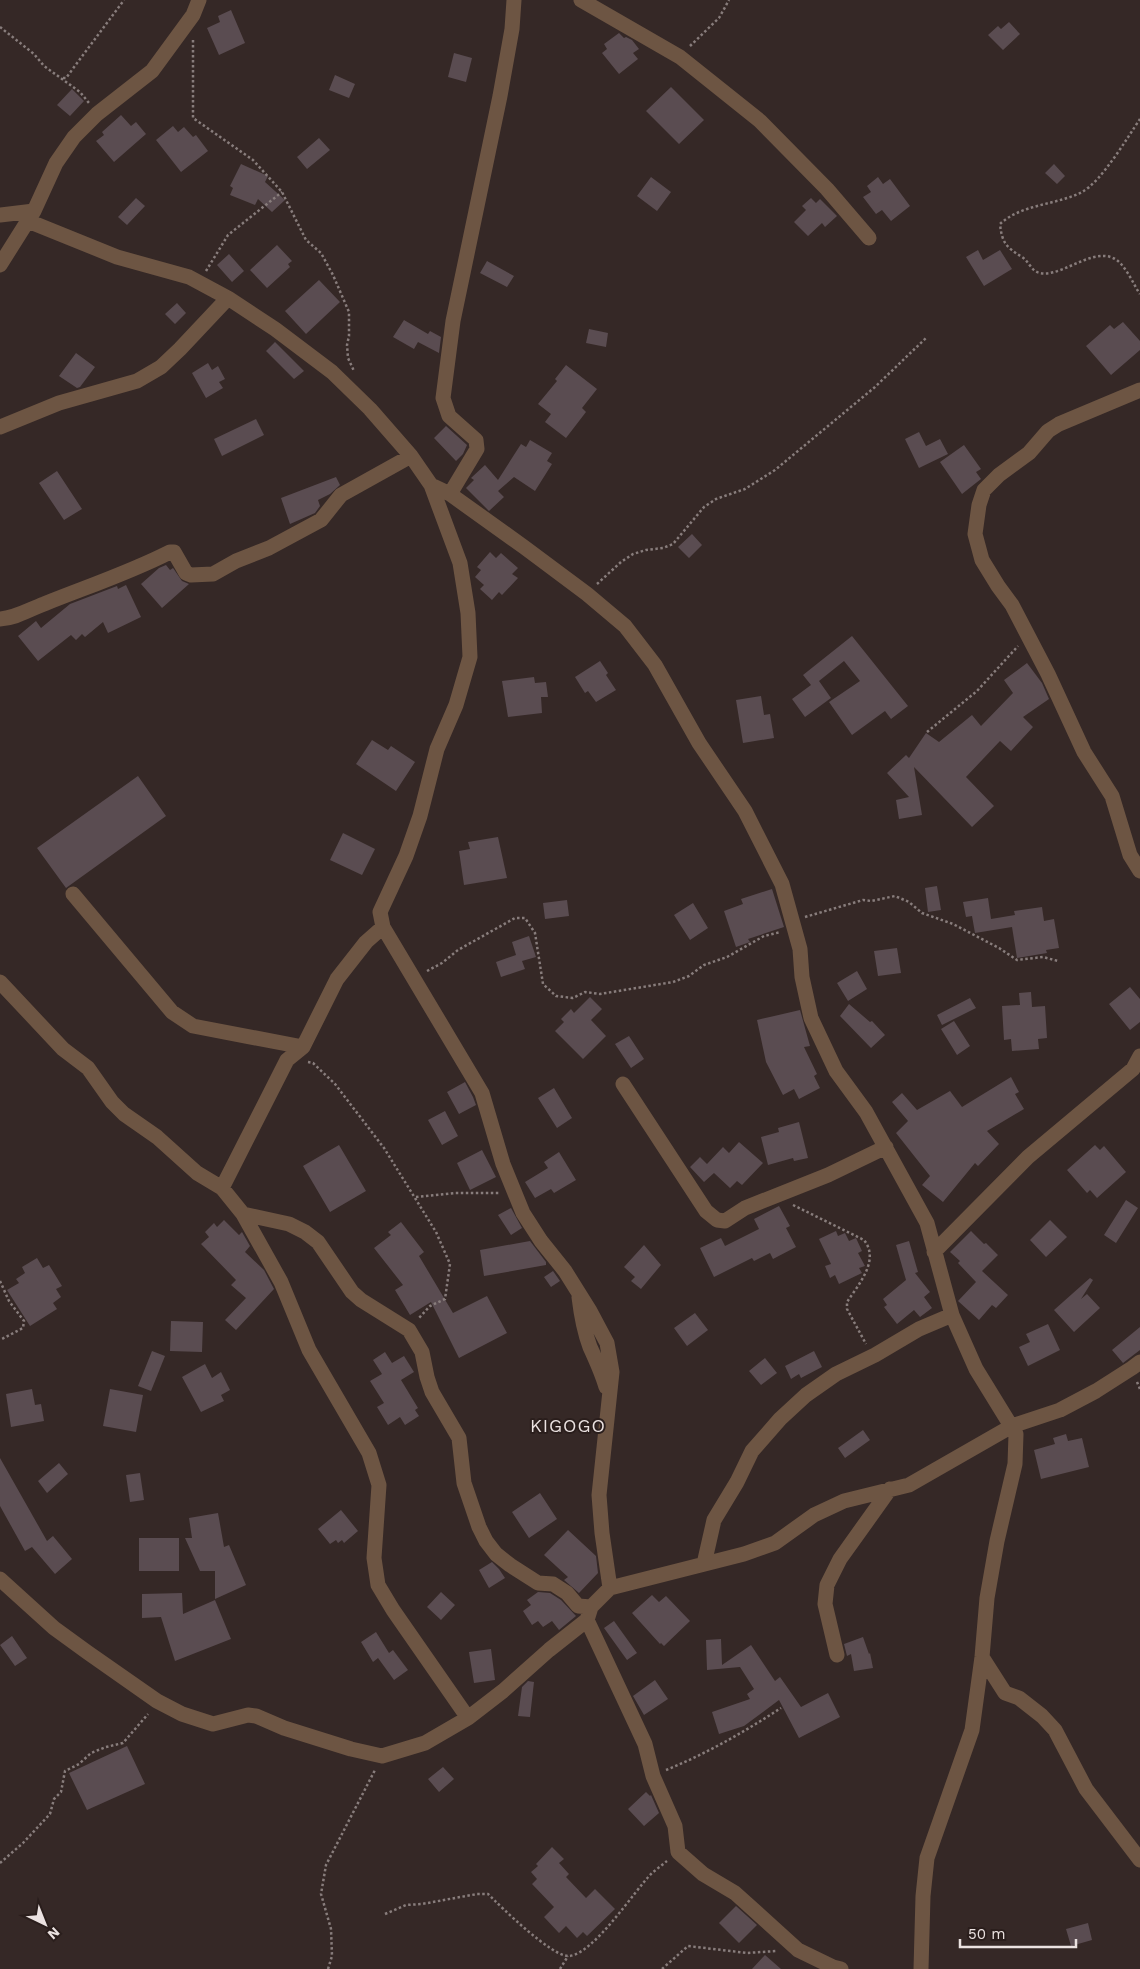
<svg xmlns="http://www.w3.org/2000/svg" width="1140" height="1969" font-family="'Work Sans',sans-serif">
<style>
.building{fill:#5a4c51}
.lines{fill:none;stroke-linecap:round;stroke-linejoin:round}
.path{stroke:#887d7c;stroke-width:2.5;stroke-dasharray:2.5 2.5;stroke-linecap:butt}
.minor{stroke:#6d5543;stroke-width:15}
.labels{text-anchor:middle;stroke-width:4;stroke-linejoin:round;paint-order:stroke}
.quarter-label{font-size:18px;letter-spacing:1px;fill:#ebe2e1;stroke:#2a1e1c}
</style>
<rect width="100%" height="100%" fill="#352826"/>
<!-- building -->
<path class="building" d="M231,10l14,33 -26,12 -12,-27 13,-6 -2,-6z
M1009,22l11,12 -17,16 -15,-15 10,-9 3,3z
M619,33l5,5 2,-1 6,3 7,9 -6,4 5,6 -19,15 -17,-21 5,-4 -3,-5z
M454,53l18,5 -6,24 -18,-5z
M335,75l20,9 -6,14 -20,-8z
M671,87l33,33 -25,24 -33,-33z
M72,89l12,12 -14,15 -13,-11z
M121,115l10,11 5,-4 10,12 -32,28 -18,-21 8,-6 -2,-3z
M173,126l5,6 6,-5 9,10 3,-2 12,16 -27,21 -25,-32z
M319,138l11,12 -23,19 -10,-12z
M241,164l27,12 -3,6 20,18 -13,12 -14,-13 -3,6 -25,-10 3,-7 -3,-2z
M1054,164l11,12 -8,8 -12,-11z
M651,177l20,15 -14,19 -20,-15z
M878,177l5,7 7,-5 20,27 -19,15 -9,-11 -6,4 -13,-17 8,-5 -4,-6z
M136,198l9,8 -18,19 -9,-8z
M811,198l5,5 4,-4 17,17 -12,11 -3,-4 -14,13 -14,-14 12,-12 -4,-4z
M277,245l15,16 -4,3 2,3 -23,21 -17,-18z
M978,250l5,10 17,-10 12,19 -28,17 -18,-29z
M229,254l15,17 -12,11 -15,-17z
M487,261l27,15 -7,11 -27,-14z
M319,280l21,22 -34,32 -21,-23z
M177,303l9,10 -11,11 -10,-10z
M404,320l24,14 2,-3 11,6 -2,16 -21,-11 -4,7 -21,-12z
M1123,322l17,19v9l-29,25 -25,-29 24,-21 4,4z
M589,329l19,4 -2,14 -20,-4z
M275,342l29,29 -10,8 -28,-28z
M76,353l19,14 -15,20 -3,1 -18,-12z
M208,363l4,7 6,-4 7,13 -6,3 4,6 -17,10 -14,-25z
M566,365l31,24 -15,19 4,4 -20,26 -21,-16 6,-8 -13,-10 19,-23 -2,-2z
M256,419l8,16 -42,21 -8,-17z
M446,426l21,19 -4,9 -7,7 -22,-23z
M919,432l7,14 14,-7 8,15 -29,14 -14,-29z
M530,440l22,13 -5,8 5,3 -17,27 -21,-14 -16,14 6,6 -15,14 -23,-23 8,-8 -3,-2 14,-13 13,15 23,-36 5,3z
M964,445l17,24 -5,3 5,7 -19,15 -22,-32z
M57,471l25,38 -18,11 -25,-37z
M336,477l4,8 -10,9 -12,6 2,6 -5,7 -25,11 -9,-26z
M692,534l10,11 -13,13 -11,-11z
M490,552l6,6 5,-5 17,15 -6,6 6,4 -16,17 -3,-3 -7,8 -12,-11 4,-4 -9,-8 6,-7 -4,-3z
M166,565l4,5 3,-2 9,13 7,3 -27,24 -21,-24 18,-16z
M126,585l15,32 -33,16 -5,-11 -18,15 -3,-3 -6,6 -5,-5 -33,26 -20,-25 18,-15 5,7 29,-24 47,-18 1,3z
M852,636l56,70 -17,13 -6,-8 -33,24 -23,-33 31,-21 -16,-20 -25,20 12,17 -26,19 -13,-18 19,-14 -8,-10z
M600,661l8,12 -2,2 10,15 -20,12 -8,-11 -3,2 -10,-16z
M1027,663l15,20 7,16 -26,18 10,10 -22,24 -11,-10 -34,36 28,29 -22,21 -58,-60 8,48 -23,4 -3,-19 13,-3 -22,-24 19,-18 3,3 17,-25 13,9 33,-27 9,11 32,-33 -9,-13z
M534,677l1,6 11,-1 2,15h-7l1,16 -34,4 -6,-36z
M761,696l3,19 6,-1 4,24 -31,5 -7,-43z
M372,740l16,10 3,-4 24,16 -19,29 -40,-27z
M138,776l28,40 -100,72 -29,-40z
M343,833l32,16 -13,26 -32,-15z
M498,837l9,41 -43,7 -5,-34 11,-2 -2,-7z
M937,886l4,24 -13,2 -3,-24z
M772,889l12,38 -36,12 2,3 -14,5 -12,-36 19,-7 -2,-5z
M988,898l3,21 24,-4 -1,-4 28,-4 2,14 10,-2 5,29 -13,2 1,3 -30,5 -5,-31 -37,6 -3,-17 -6,1 -3,-15z
M567,900l2,16 -24,3 -2,-16z
M693,903l15,25 -18,12 -16,-25z
M529,936l7,21 -14,4 3,8 -24,8 -5,-15 20,-7 -4,-13z
M897,948l4,25 -23,3 -4,-25z
M857,971l10,18 -19,12 -11,-18z
M1130,987l10,12v23l-10,8 -21,-26z
M1031,992l1,15 13,-1 2,32 -9,1 1,10 -27,2 -1,-12 -7,1 -2,-34 18,-1 -1,-12z
M590,997l12,12 -11,11 15,16 -23,23 -28,-28 9,-9 -3,-3 10,-10 3,4z
M970,998l6,10 -34,17 -5,-10z
M849,1004l21,18 2,-1 13,14 -14,13 -31,-32z
M800,1010l10,36 -6,1 13,27 -3,2 6,12 -21,11 -5,-10 -11,6 -17,-33 -9,-42z
M954,1021l16,25 -13,9 -16,-26z
M629,1036l15,23 -13,9 -16,-24z
M1011,1077l8,15 -4,2 9,15 -37,22 12,13 -21,22 -3,-3 -32,39 -21,-17 8,-9 -34,-43 12,-12 -16,-19 10,-9 15,17 33,-19 12,16z
M465,1082l8,15 3,8 -17,9 -12,-22z
M554,1088l18,30 -15,10 -19,-30z
M445,1111l13,25 -16,9 -14,-25z
M799,1122l9,36 -14,3 -1,-3 -25,7 -7,-28 18,-5 -1,-4z
M739,1142l24,21 -21,22 -5,-4 -7,7 -16,-15 -10,9 -14,-15 10,-10 7,7 16,-17 6,6z
M339,1145l27,46 -36,21 -27,-46z
M1095,1145l5,5 4,-4 22,26 -29,26 -7,-8 -3,3 -20,-23z
M482,1150l14,27 -26,13 -13,-27z
M559,1152l17,28 -22,13 -3,-4 -16,9 -10,-16 23,-14 -4,-6z
M1126,1200l12,8 -22,35 -12,-8z
M779,1206l11,20 -4,2 10,19 -23,12 -3,-6 -16,8 -2,-3 -38,19 -14,-29 21,-10 4,8 34,-17 -5,-10z
M511,1208l11,20 -11,7 -13,-20z
M224,1220l15,15 3,-3 8,14 -5,6 19,18 10,19 -38,41 -11,-10 21,-22 -15,-13 5,-5 -35,-36 8,-7 -4,-5 9,-9 3,4z
M1050,1220l17,17 -21,20 -16,-17z
M401,1222l23,30 -5,4 34,57 34,-17 20,37 -48,25 -28,-56 -21,13 -15,-25 8,-5 -29,-37 17,-13 -3,-3z
M836,1231l2,5 7,-3 4,8 7,-3 6,13 -4,2 7,13 -6,2 3,5 -23,11 -4,-9 -5,3 -5,-12 6,-2 -12,-25z
M971,1231l13,13 2,-1 12,12 -16,16 26,24 -12,13 -4,-3 -13,15 -21,-19 18,-19 -18,-19 2,-2 -10,-9z
M530,1241l16,21v3l-62,11 -4,-26z
M909,1241l9,31 -3,1 15,19 -6,5 8,11 -12,9 -6,-7 -17,14 -13,-17 3,-2 -4,-6 23,-19 -10,-35z
M644,1245l17,20 -20,24 -10,-8 4,-4 -11,-10z
M37,1258l6,10 6,-3 13,21 -6,3 5,8 -8,6 4,6 -27,17 -23,-36 12,-7 -3,-4 9,-6 -3,-6z
M553,1271l7,10 -9,6 -7,-10z
M1090,1278l3,2 -12,19 6,-5 13,14 -26,24 -20,-22z
M695,1313l13,17 -21,16 -13,-18z
M171,1321l32,1 -1,30 -32,-1z
M1048,1324l12,26 -32,16 -9,-19 11,-5 -4,-8z
M1140,1327v23l-17,13 -11,-13z
M152,1351l13,5 -14,35 -13,-5z
M814,1351l8,16 -21,11 -2,-4 -8,5 -6,-13z
M385,1352l7,11 12,-7 10,16 -13,8 17,28 -3,2 4,6 -14,9 -5,-8 -12,8 -11,-18 7,-4 -14,-22 12,-7 -9,-14z
M765,1358l12,15 -16,12 -12,-14z
M205,1364l7,14 9,-6 9,18 -9,5 3,6 -23,11 -19,-35z
M32,1389l3,16 6,-1 3,17 -33,6 -5,-33z
M110,1389l33,6 -7,37 -33,-6z
M863,1430l7,10 -25,18 -7,-10z
M1066,1434l2,7 14,-3 7,29 -48,12 -7,-29 21,-6 -2,-6z
M0,1458l47,83 6,-5 19,23 -17,15 -23,-27 -7,4 -25,-45z
M59,1463l9,11 -21,19 -9,-12z
M140,1473l4,27 -14,2 -4,-27z
M540,1493l17,26 -28,19 -17,-26z
M341,1510l17,21 -14,12 -2,-3 -4,3 -2,-3 -6,4 -12,-15z
M218,1513l6,34 5,-2 17,40 -31,14v-28h-15l-15,-33h7l-3,-20z
M568,1530l28,26 2,17 -19,20 -15,-13 4,-3 -24,-22z
M139,1538h40v33h-40z
M492,1562l7,7 6,9 -16,10 -10,-18z
M441,1592l14,13 -14,15 -14,-13z
M538,1592l12,1 11,7 15,16 -17,14 -7,-9 -9,6 -5,-6 -6,4 -9,-14 8,-6 -4,-5z
M182,1593l1,21 32,-14 16,39 -56,22 -14,-44 -19,1v-24z
M652,1595l7,7 7,-6 24,25 -26,25 -3,-3 -1,1 -28,-31z
M614,1621l23,32 -10,7 -23,-32z
M376,1632l13,21 4,-3 15,20 -14,10 -16,-22 -5,4 -12,-20z
M12,1636l15,22 -12,8 -15,-21z
M863,1637l6,17 1,-1 3,15 -19,3 -3,-17 -4,2 -3,-12z
M721,1639l1,26 29,-20 24,36 5,-4 21,30 27,-14 12,24 -41,21 -20,-38 -35,26 -25,8 -7,-22 38,-13 -3,-5 7,-5 -14,-22 -33,3 -1,-30z
M491,1649l4,31 -21,3 -5,-31z
M655,1680l13,19 -24,16 -11,-19z
M528,1681l6,1 -4,35 -12,-1 4,-29z
M127,1746l18,38 -58,26 -18,-37z
M443,1767l11,12 -15,13 -11,-13z
M646,1792l4,4 1,-1 8,18 -15,13 -16,-17z
M552,1847l12,12 -5,4 10,11 -3,3 20,21 9,-9 20,20 -28,27 -4,-4 -6,6 -11,-12 -7,7 -15,-16 10,-10 -22,-23 5,-5 -6,-7 7,-6 -2,-2z
M736,1906l21,19 -18,18 -20,-20z
M1088,1923l4,17 -21,6 -5,-17z
M765,1955l16,14h-29z"/>
<g class="lines">
<!-- path -->
<path class="path" d="M0,27l34,27 10,12 36,26 9,11
M193,40v78l60,42 29,32 24,48 15,13 12,22 16,37v24l-2,9 1,13 6,13
M690,46l29,-28 10,-18
M63,78h3l58,-78
M1140,119c-13,19 -38,62 -58,73 -25,13 -61,12 -82,32 2,19 6,23 22,33 5,3 8,10 13,14 20,12 55,-24 78,-13 12,5 20,26 27,36
M206,271l22,-36 54,-43
M597,584l24,-22 12,-8 13,-4 17,-2 10,-4 31,-37 12,-8 29,-10 30,-19 100,-83 51,-49
M927,732l50,-41 41,-45
M805,917l58,-17 8,1 24,-5 14,6 13,11 31,11 46,24 18,12 26,-3 15,4
M427,971l15,-8 16,-13 57,-32h10l10,15 8,51 13,12 17,2 12,-6 15,2 73,-12 16,-6 15,-11 23,-8 37,-21 17,-4
M308,1062l5,1 22,21 49,64 52,84 14,32 -5,35 -15,7 -12,13
M416,1197l39,-4h45
M793,1205l71,35c16,20 -5,44 -17,62v7l19,35
M0,1281l9,20 15,20 -1,7 -23,12
M1137,1382l3,7
M666,1770c40,-16 78,-38 115,-62
M0,1863l23,-20 27,-29 4,-15 7,-7 4,-21 14,-7 12,-11 15,-6 17,-4 25,-29
M385,1914l21,-9 16,-1 55,-10h11c13,13 64,63 81,62 25,-2 65,-65 83,-83 5,-4 10,-8 15,-12
M328,1969l4,-13 -1,-27 -10,-35 5,-29 49,-95
M560,1969l8,-13
M662,1969l26,-23 59,7 30,-2"/>
<!-- minor -->
<path class="minor" d="M581,0l99,57 80,64 67,68 42,49
M0,215l34,-4
M28,221l89,36 72,20 39,21 47,31 57,43 38,37 41,47 20,29 19,9 74,53 63,47 38,32 30,39 44,78 46,68 37,73 18,65 2,28 9,41 25,53 30,41 61,111 25,92 24,54 40,65 -1,30 -18,77 -10,57 -5,59 -10,73 -45,128 -4,38 -2,73
M0,265l34,-54 22,-48 18,-26 23,-23 55,-43 41,-56 6,-15
M1140,390l-81,34 -11,7 -19,22 -30,22 -15,15 -5,15 -4,29 7,26 16,26 14,19 36,69 36,78 28,44 18,59 10,16
M0,427l59,-24 78,-22 24,-14 19,-18 48,-51
M431,485l29,78 8,50 2,44 -14,48 -19,44 -17,67 -14,40 -26,56 3,15 99,166 21,71 20,49 18,28 24,30 25,40 17,32 5,29 -13,123 3,38 8,55
M450,494l27,-45 -1,-9 -27,-24 -6,-18 10,-77 47,-225 12,-67 2,-29
M0,619c16,-1 28,-9 44,-15 42,-17 85,-31 126,-52h4l12,21 5,2 22,-1 23,-13 33,-13 52,-28 20,-25 70,-39
M73,894l99,118 21,14 110,21
M0,982l63,67 25,19 24,34 12,12 33,23 40,36 25,15 21,26 46,10 16,8 13,10 34,50 9,8 48,30 13,22 5,25 5,15 27,46 5,45 15,44 7,14 10,13 14,11 28,18 15,1 14,9 11,13 13,1
M623,1084l83,127 11,9 8,1 20,-13 83,-33 58,-28
M222,1188l65,-128 16,-13 34,-68 29,-37 17,-15
M243,1214l38,68 28,68 60,103 10,32 -5,73 4,27 15,25 75,108
M934,1252l94,-95 105,-88 7,-13
M579,1297c2,17 5,34 11,50 6,13 12,26 16,40
M704,1564l10,-44 23,-38 15,-31 28,-32 26,-24 30,-21 39,-19 44,-26 33,-14
M0,1579l54,49 33,24 70,49 25,13 31,10 35,-9 8,1 28,12 67,21 31,7 43,-13 43,-25 35,-27 46,-41 38,-30
M837,1655l-12,-51 2,-19 13,-26 50,-70
M982,1657l23,36 14,5 23,18 13,14 31,59 54,71
M841,1969l-8,-2 -35,-17 -63,-57 -32,-19 -25,-22 -3,-26 -22,-50 -8,-32 -58,-124 4,-13 19,-19 134,-34 31,-11 39,-28 30,-14 65,-16 103,-59 48,-16 36,-19 36,-23 8,-6"/>
</g>
<g class="labels">
<!-- quarter labels -->
<g class="quarter-label">
<text x="568" y="1432">KIGOGO</text>
</g>
</g>
<!-- north arrow -->
<g transform="translate(45 1924) rotate(137)" stroke="#2a1e1c" stroke-width="4" paint-order="stroke">
<path d="M0-4L9 19L0 12L-9 19Z" fill="#ebe2e1"/>
<text y="-8" font-size="14" font-weight="bold" text-anchor="middle" fill="#ebe2e1">N</text>
</g>
<!-- scale -->
<path d="M960 1939v8h116v-8" fill="none" stroke="#ebe2e1" stroke-width="2.5"/>
<text x="968" y="1939" font-size="15" fill="#ebe2e1" stroke="#2a1e1c" stroke-width="4" paint-order="stroke">50 m</text>
</svg>
